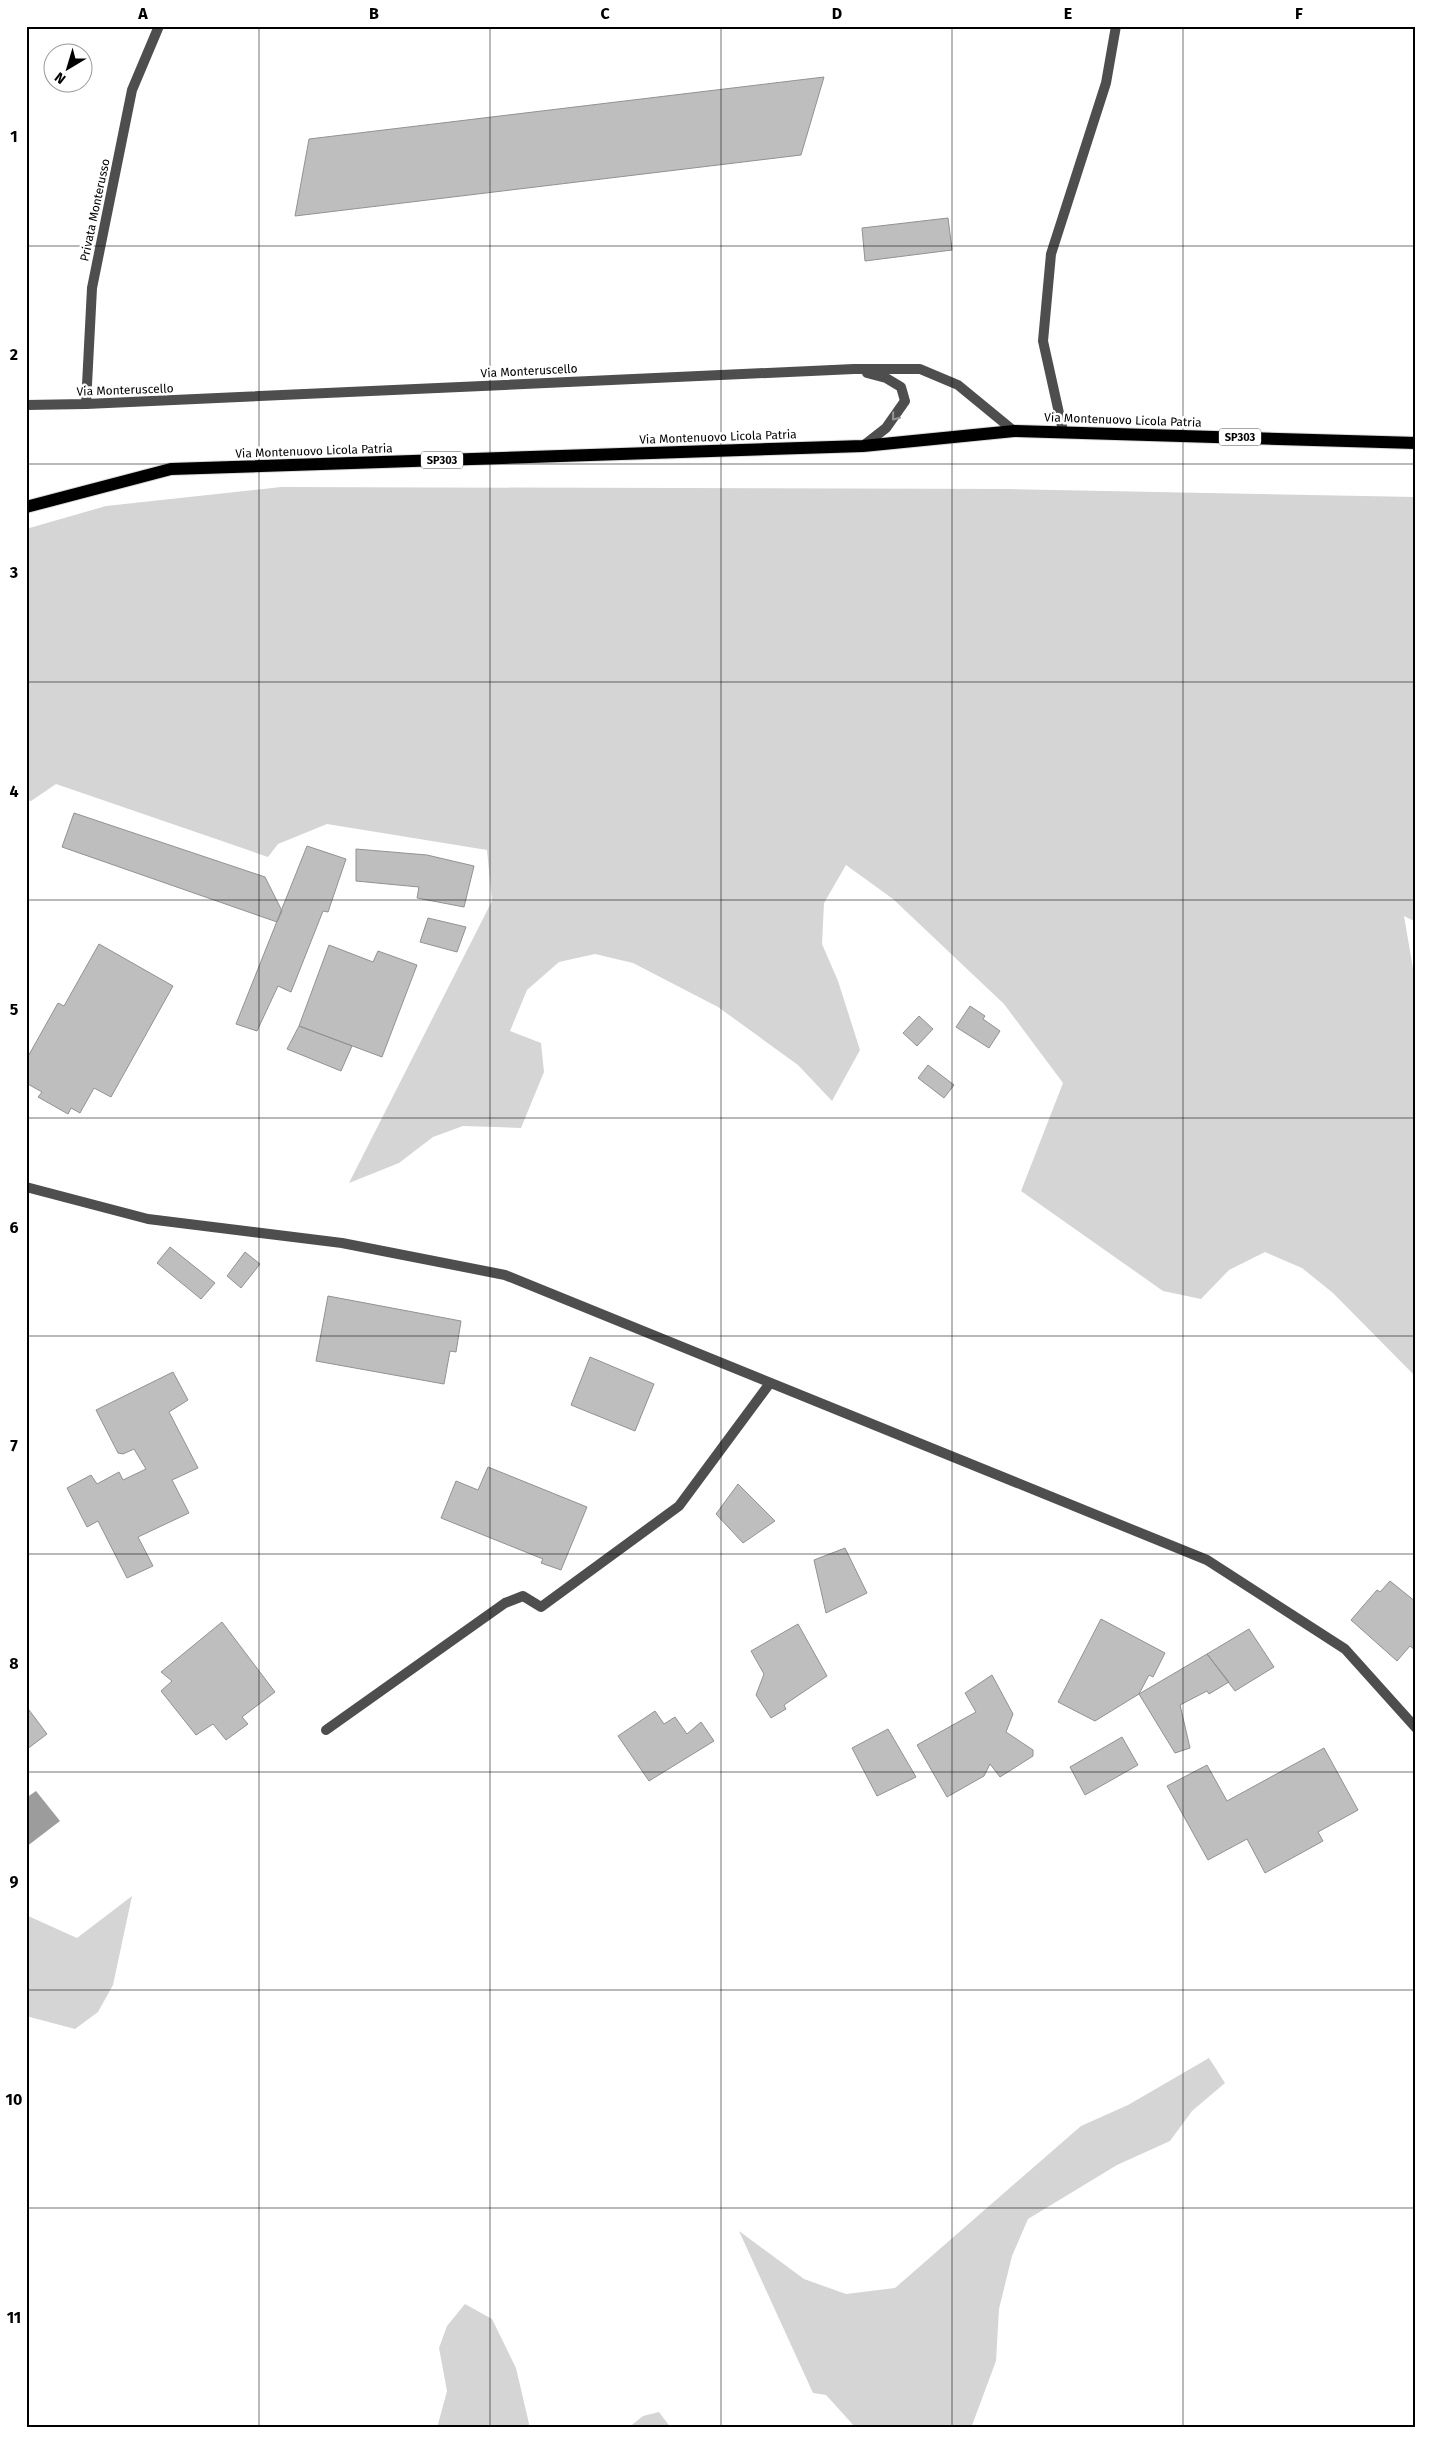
<svg xmlns="http://www.w3.org/2000/svg" width="1442" height="2454" font-family="'Fira Sans',sans-serif">
<style>
.green{fill:#d5d5d5}
.water{fill:#9c9c9c}
.building{fill:#bebebe;stroke:#929292}
.lines{fill:none;stroke-linecap:round;stroke-linejoin:round}
.primary-casing{stroke:#dbdbdb;stroke-width:14}
.minor{stroke:#4e4e4e;stroke-width:10}
.tertiary{stroke:#4e4e4e;stroke-width:10}
.primary{stroke:#000;stroke-width:12}
.oneway{stroke:#959595}
.grid{fill:none;stroke:#000;stroke-width:1;stroke-opacity:0.55}
.labels{text-anchor:middle;stroke-width:5;stroke-linejoin:round;paint-order:stroke}
.shield{fill:#fff;stroke:#4c4c4c;stroke-width:1}
.shield-label{font-size:11px;font-weight:bold;fill:#000}
.street-label{font-size:12px;fill:#000;stroke:#fff}
.neatline{fill:none;stroke:#000;stroke-width:2}
.grid-label{font-size:16px;text-anchor:middle;font-weight:bold;fill:#000}
</style>
<rect width="100%" height="100%" fill="#fff"/>
<!-- green -->
<path class="green" d="M281,487l727,2 408,8v425l-12,-6 12,70v391l-83,-84 -31,-25 -37,-16 -36,18 -28,29 -38,-8 -142,-100 42,-108 -59,-79 -111,-105 -47,-34 -22,38 -2,41 16,37 22,69 -28,51 -34,-36 -80,-58 -85,-44 -38,-9 -36,8 -32,28 -17,41 31,12 3,29 -23,56 -58,-2 -30,11 -34,26 -50,20 143,-282 -5,-51 -160,-26 -49,20 -10,13 -212,-73 -25,17 -5,-1v-271l80,-23z
M132,1896l-19,89 -15,27 -23,17 -49,-13v-101l51,23z
M1209,2058l16,25 -33,28 -22,30 -53,24 -89,54 -16,37 -13,53 -3,52 -25,67h-115l-30,-33 -13,-2 -74,-162 65,48 42,15 49,-6 186,-162 47,-21z
M465,2304l27,15 24,49 14,60h-93l10,-37 -8,-43 8,-22z
M659,2412l12,16h-43l15,-12z"/>
<!-- water -->
<path class="water" d="M36,1791l24,30 -34,26v-49z"/>
<!-- building -->
<path class="building" d="M824,77l-23,78 -506,61 14,-77z
M948,218l4,32 -87,11 -3,-33z
M74,813l191,64 17,34 -5,11 -215,-75z
M307,846l39,13 -18,53 -5,-1 -32,81 -13,-6 -21,45 -21,-7z
M356,849l71,6 47,11 -10,41 -47,-9 2,-11 -63,-6z
M428,918l38,9 -9,25 -37,-10z
M99,944l74,42 -62,111 -17,-9 -14,25 -9,-5 -3,6 -30,-17 4,-5 -16,-9v-23l32,-57 6,3z
M329,945l44,17 5,-11 39,14 -35,92 -83,-31z
M970,1006l15,10 -2,3 17,12 -11,17 -33,-21z
M919,1016l14,13 -16,17 -14,-13z
M299,1026l53,20 -11,25 -54,-22z
M928,1065l26,20 -10,13 -26,-20z
M170,1247l45,36 -14,16 -44,-36z
M245,1252l15,12 -19,24 -14,-12z
M328,1296l133,25 -5,31 -6,-1 -6,33 -128,-23z
M590,1357l64,27 -19,47 -64,-26z
M173,1372l15,28 -19,12 29,56 -26,12 17,33 -51,24 15,29 -26,12 -29,-57 -11,6 -20,-39 24,-13 6,9 22,-12 4,8 23,-11 -12,-20 -11,5 -5,-1 -22,-43z
M488,1467l99,40 -26,63 -20,-7 2,-4 -102,-41 15,-37 22,9z
M738,1484l37,37 -32,22 -27,-29z
M845,1548l22,45 -41,20 -12,-53z
M1390,1581l26,21v49l-6,-5 -13,15 -46,-41 26,-30 3,2z
M1101,1619l64,34 -12,24 -4,-2 -10,19 -44,27 -37,-19z
M222,1622l53,70 -33,25 6,7 -22,16 -13,-16 -17,11 -35,-44 11,-10 -11,-9z
M798,1624l29,52 -43,29 2,4 -15,9 -15,-23 8,-21 -13,-23z
M1249,1629l25,38 -39,24 -28,-37z
M1207,1654l22,28 -20,12 -2,-3 -27,14 10,43 -15,5 -36,-59z
M992,1675l21,39 -7,18 27,18v6l-33,21 -10,-13 -6,12 -37,21 -30,-52 59,-33 -11,-19z
M26,1706l21,28 -21,16z
M655,1711l9,13 11,-7 12,17 14,-12 13,19 -65,40 -31,-45z
M888,1729l28,48 -39,19 -25,-48z
M1122,1737l16,28 -53,30 -15,-28z
M1324,1748l34,62 -40,22 5,9 -58,32 -18,-34 -39,21 -41,-74 40,-21 20,36z"/>
<g class="lines">
<!-- primary casing -->
<g class="primary-casing">
<path id="primary" d="M26,507l145,-38 692,-23 151,-15 402,12"/>
</g>
<!-- minor -->
<path class="minor" d="M86,404l6,-116 40,-198 27,-64
M1063,431l-20,-90 8,-87 55,-171 10,-57
M26,1187l122,32 194,24 163,32 702,285 138,89 71,79
M326,1730l179,-127 18,-7 18,11 138,-101 91,-123"/>
<!-- tertiary -->
<path class="tertiary" d="M26,405l60,-1 768,-35h66l38,16 56,46
M863,446l23,-18 19,-27 -4,-14 -15,-9 -19,-5"/>
<!-- primary -->
<use href="#primary" class="primary"/>
</g>
<!-- one-way arrows -->
<defs><path id="oneway-chevron" d="M-2-3.5L2.5 0L-2 3.5" fill="none" stroke-width="1.6" stroke-linecap="round" stroke-linejoin="round" transform="scale(1.25)"/></defs>
<use class="oneway" href="#oneway-chevron" transform="translate(895 417) rotate(129)"/>
<!-- grid -->
<path class="grid" d="M259,26v2402M490,26v2402M721,26v2402M952,26v2402M1183,26v2402M26,246h1390M26,464h1390M26,682h1390M26,900h1390M26,1118h1390M26,1336h1390M26,1554h1390M26,1772h1390M26,1990h1390M26,2208h1390"/>
<g class="labels">
<!-- shield labels -->
<g class="shield">
<rect x="1219" y="428.5" width="42" height="17" rx="4"/>
<rect x="421" y="451.5" width="42" height="17" rx="4"/>
</g>
<g class="shield-label">
<text x="1240" y="441">SP303</text>
<text x="442" y="464">SP303</text>
</g>
<!-- street labels -->
<g class="street-label">
<text transform="translate(95 210) rotate(-78)" y="4">Privata Monterusso</text>
<text transform="translate(529 371) rotate(-3)" y="4">Via Monteruscello</text>
<text transform="translate(125 390) rotate(-2)" y="4">Via Monteruscello</text>
<text transform="translate(1123 420) rotate(2)" y="4">Via Montenuovo Licola Patria</text>
<text transform="translate(718 437) rotate(-2)" y="4">Via Montenuovo Licola Patria</text>
<text transform="translate(314 451) rotate(-2)" y="4">Via Montenuovo Licola Patria</text>
</g>
</g>
<!-- border -->
<rect width="1442" height="2454" fill="none" stroke="#ffffff" stroke-width="55"/>
<!-- north arrow -->
<g transform="translate(68 68) rotate(218)"><circle r="24" fill="#ffffff" stroke="#999999"/>
<path d="M0-4L9 19L0 12L-9 19Z" fill="#000000"/>
<text y="-8" font-size="14" font-weight="bold" text-anchor="middle" fill="#000000">N</text>
</g>
<rect x="28" y="28" width="1386" height="2398" class="neatline"/>
<g class="grid-label">
<text x="143" y="19">A</text>
<text x="374" y="19">B</text>
<text x="605" y="19">C</text>
<text x="837" y="19">D</text>
<text x="1068" y="19">E</text>
<text x="1299" y="19">F</text>
<text x="14" y="142">1</text>
<text x="14" y="360">2</text>
<text x="14" y="578">3</text>
<text x="14" y="797">4</text>
<text x="14" y="1015">5</text>
<text x="14" y="1233">6</text>
<text x="14" y="1451">7</text>
<text x="14" y="1669">8</text>
<text x="14" y="1887">9</text>
<text x="14" y="2105">10</text>
<text x="14" y="2323">11</text>
</g>
</svg>
